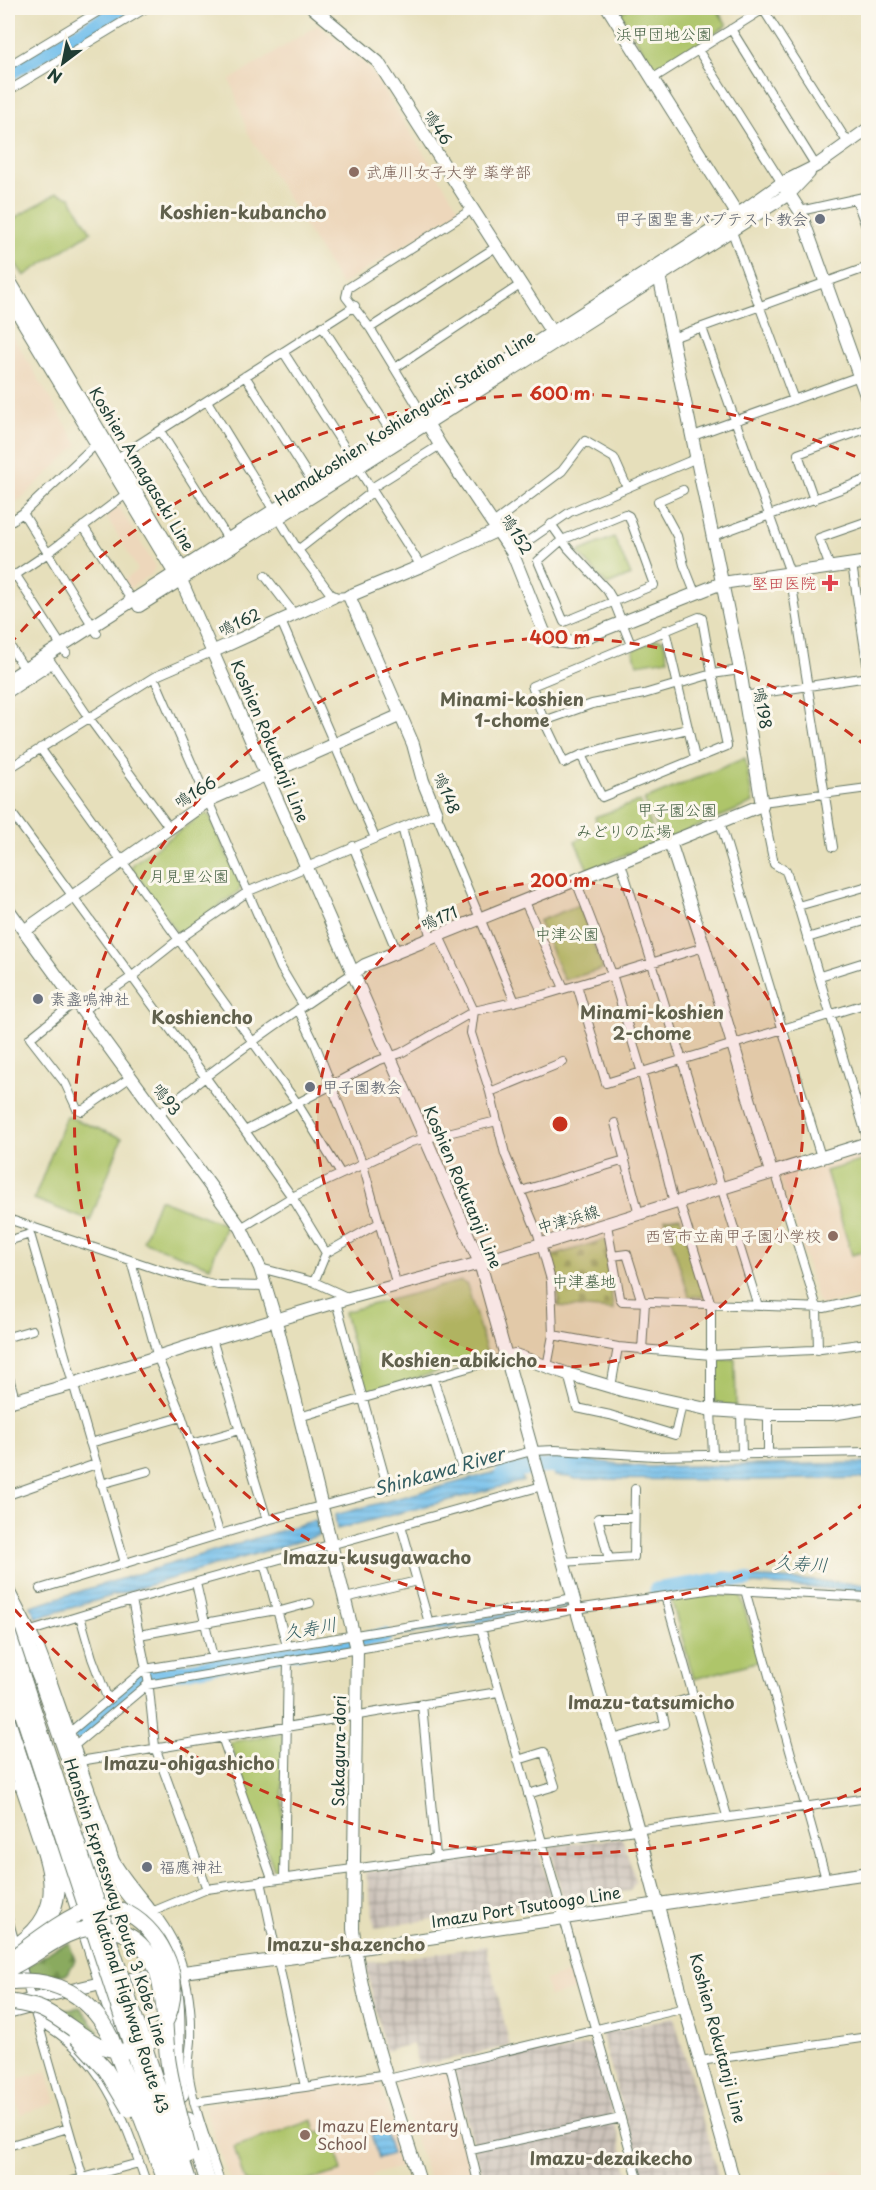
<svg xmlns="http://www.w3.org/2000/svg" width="876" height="2190" font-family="'Playpen Sans','Klee One',sans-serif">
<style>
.built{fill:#edd7bb}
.industrial{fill:url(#industrial-grid)}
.forest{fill:url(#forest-firs);stroke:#547449;stroke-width:1.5}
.cemetery{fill:url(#cemetery-stones);stroke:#66814f;stroke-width:1.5}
.green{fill:#aec56a;stroke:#66814f;stroke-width:1.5}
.water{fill:url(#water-rules);stroke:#487e90;stroke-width:1.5}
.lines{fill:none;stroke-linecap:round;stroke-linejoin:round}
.river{stroke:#72bfec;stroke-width:15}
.street-casing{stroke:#657663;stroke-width:10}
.secondary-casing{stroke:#657663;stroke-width:14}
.highway-casing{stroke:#657663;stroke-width:17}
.street{stroke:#fff;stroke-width:8}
.secondary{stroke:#fff;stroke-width:12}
.highway{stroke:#fff;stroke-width:15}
.highway-bridge-casing{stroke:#657663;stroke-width:17;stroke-linecap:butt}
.highway-bridge{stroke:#fff;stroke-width:15}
.ring{fill:none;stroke:#c8321e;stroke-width:3;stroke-dasharray:10 8}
.education-dot{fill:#8d6e63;stroke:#fbf7ec;stroke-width:2}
.worship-dot{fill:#6b7280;stroke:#fbf7ec;stroke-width:2}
.health-dot{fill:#e0444e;stroke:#fbf7ec;stroke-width:2}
.labels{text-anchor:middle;stroke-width:6;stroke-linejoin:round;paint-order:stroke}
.park-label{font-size:16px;fill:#435f42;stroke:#fbf7ec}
.street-label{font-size:16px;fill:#1f3d34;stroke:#fbf7ec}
.education-label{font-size:16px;fill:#785e54;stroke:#fbf7ec;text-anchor:start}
.worship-label{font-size:16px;fill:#5b616d;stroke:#fbf7ec;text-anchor:start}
.health-label{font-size:16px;fill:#be3a42;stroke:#fbf7ec;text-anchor:end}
.neighbourhood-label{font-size:18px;font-weight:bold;fill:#61614d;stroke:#fbf7ec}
.water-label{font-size:18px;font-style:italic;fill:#345e62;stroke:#fbf7ec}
.centre{fill:#c8321e;stroke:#fbf7ec;stroke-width:3}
.ring-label{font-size:18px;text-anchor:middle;font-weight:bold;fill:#c8321e;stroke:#fbf7ec;stroke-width:6;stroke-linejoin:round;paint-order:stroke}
</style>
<defs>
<pattern id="industrial-grid" width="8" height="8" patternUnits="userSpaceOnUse" patternTransform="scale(1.5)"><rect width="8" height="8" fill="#ccc2b9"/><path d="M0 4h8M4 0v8" fill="none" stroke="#a59f97"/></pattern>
<pattern id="forest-firs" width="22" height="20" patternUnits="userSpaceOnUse" patternTransform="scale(1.5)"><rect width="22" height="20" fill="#8aaa5e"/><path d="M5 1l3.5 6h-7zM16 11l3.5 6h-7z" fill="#708c4e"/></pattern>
<pattern id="cemetery-stones" width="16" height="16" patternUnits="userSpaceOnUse" patternTransform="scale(1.5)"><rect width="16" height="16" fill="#aec56a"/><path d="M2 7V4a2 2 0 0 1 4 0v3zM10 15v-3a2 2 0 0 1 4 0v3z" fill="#8da158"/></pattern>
<pattern id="water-rules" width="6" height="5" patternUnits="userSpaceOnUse" patternTransform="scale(1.5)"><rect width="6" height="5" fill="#72bfec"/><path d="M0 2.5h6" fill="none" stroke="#5d9cc0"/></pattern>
</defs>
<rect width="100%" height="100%" fill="#fbf7ec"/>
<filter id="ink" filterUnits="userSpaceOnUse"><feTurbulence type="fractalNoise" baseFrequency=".0167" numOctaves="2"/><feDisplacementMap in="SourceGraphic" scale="12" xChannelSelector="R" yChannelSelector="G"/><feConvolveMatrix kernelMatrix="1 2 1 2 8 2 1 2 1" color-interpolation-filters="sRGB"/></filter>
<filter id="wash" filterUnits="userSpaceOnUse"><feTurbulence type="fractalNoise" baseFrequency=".008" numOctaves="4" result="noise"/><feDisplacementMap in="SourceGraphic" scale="24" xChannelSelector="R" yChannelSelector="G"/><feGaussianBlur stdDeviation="1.35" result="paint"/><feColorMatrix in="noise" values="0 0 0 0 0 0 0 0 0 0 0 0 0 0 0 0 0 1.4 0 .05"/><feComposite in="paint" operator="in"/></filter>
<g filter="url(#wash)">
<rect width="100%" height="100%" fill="#e6dfbb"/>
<!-- built -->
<path class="built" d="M318,25l51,43 91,142 -119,75 -93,-152 -18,-53z
M8,328l70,117 -55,52 -15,11z
M118,506l37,60 -3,8 -24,15 -5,-8 15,-11 -32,-55z
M868,1151v143l-46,11 -4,-3 -37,-125z
M573,1972l5,17 -29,8 -4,-17z
M443,2069l6,3 26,104 -23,6h-22l-35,-101z
M47,2071l9,32 -36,11 -10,-33z
M379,2081l26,85 -33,9 2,7h-144l-26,-77z
M843,2170l2,12h-44l-2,-5z"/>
<!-- industrial -->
<path class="industrial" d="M622,1838l14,43 -6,10 -67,9 -13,-54z
M538,1848l15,53 -178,27 -9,-56z
M486,1946l24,100 -92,20 -5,-22 -28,7 -19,-85 3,-3z
M674,2017l46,165h-77l-41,-146 2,-3z
M594,2043l37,139h-148l-29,-111 3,-3 96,-23 2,8z"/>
<!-- forest -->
<path class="forest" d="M69,1943l6,17 -7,13 -17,5 -22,-3 -3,-8 30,-19z
M80,2007l19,24 -4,5 -38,-25z"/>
<!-- cemetery -->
<path class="cemetery" d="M606,1239l7,71 -55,-4v-27l-8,-22z"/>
<!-- green -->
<path class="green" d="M629,8h87l11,17 -68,43 -6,-1 -33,-54z
M57,193l13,4 21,35 -67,44 -16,-24v-30z
M614,537l17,38 -24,10 -29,-33z
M656,639l7,1 5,19 -31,5 -4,-14z
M745,758l8,45 -90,38 -19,-41z
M640,801l18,40 -70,29 -13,-29 23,-12 -3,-12z
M204,814h5l32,72 -2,5 -57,42h-5l-46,-65 3,-5z
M579,905l24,64 -39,11 -25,-59z
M66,1116l56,22 -32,83 -56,-22z
M868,1159v91l-16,5 -26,-84z
M159,1199l67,26 -16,42 -67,-26z
M680,1217l25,80 -16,-1 -24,-77z
M461,1281l6,4 21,72 -121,36 -3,-3 -20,-78z
M735,1359l1,48 -19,-3 -3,-5 1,-36 3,-3z
M711,1594l27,1 3,2 19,64 -66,18 -22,-77 3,-3z
M283,1734l-1,139h-7l-45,-131z
M313,2120l3,13 14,-4 12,42 -39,11h-58l-11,-35z"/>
<!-- water -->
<path class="water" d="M550,1456l94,11 224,-4v15l-117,2 -175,-1 -6,-2 -15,-1z
M519,1466l4,15 -186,48 -2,-14z
M316,1520l4,15 -284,83 -5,-12z
M725,1576l143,8v8l-142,-10z
M567,1603l1,4 -202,34 -1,-4z
M384,2127l8,27 -14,4 -8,-27z"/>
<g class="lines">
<!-- river -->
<path class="river" d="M8,74l115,-66
M502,1474c23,-7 46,-9 69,-7
M656,1590l69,-11 21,1
M79,1733l63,-55 243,-42"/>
</g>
</g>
<g filter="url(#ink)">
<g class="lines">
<!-- street casing -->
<g class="street-casing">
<path id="street" d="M763,9l85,134
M731,29l85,137
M698,50l84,133
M8,66l96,-58
M652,79l113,-71
M8,91l138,-83
M856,199l12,33
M800,211l68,-15
M731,229l63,171
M322,326l71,109
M370,328l126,-81
M702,328l88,245 43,274
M672,338l196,-71
M284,353l137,213
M395,368l125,-83
M245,376l69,109
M207,401l91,149 35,47 16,-1
M423,415l-53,-87 -24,-31 2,-9 123,-78
M160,431l70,111
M693,436l175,-63
M117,458l238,-152
M370,489l70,-44
M683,490l-25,11 19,35 7,29 11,28
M814,500l-16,-46 70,-26
M23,513l74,120
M625,514l4,2 25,69 -90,37 -26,-61 24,-21z
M8,523l15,-10 73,-69
M492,524l70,-53 23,-30 29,17 13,29
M551,524l17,24 39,42 7,12 17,43
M83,526l49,75
M713,536l155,-57
M298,550l74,-58
M512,552l58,-40 127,-54
M852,564l16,106
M830,567l-11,-29 49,-17
M15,574l51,79
M265,576l30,39
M8,580l40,-27 78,-59
M281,621l94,217
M665,630l30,128
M8,643l19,30
M47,656l42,62 80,109
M154,677l127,291 22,37
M744,696l124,-19
M544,721l48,-17 52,-10 68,-20 15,72 -125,51 -21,-42 -17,8 -20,-42 -12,-35 167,-69 3,1 10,56 28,-4
M40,748l257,355 44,71
M581,755l27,-8 80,-18
M8,769l146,-92 60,-26
M762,802l106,-14
M762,805l12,59 12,7 12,35 70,235
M8,808l237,323 47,66 34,56
M720,822l101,335
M402,827l29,112
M353,846l44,106
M621,863l137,443
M576,881l36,93 30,99 32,130
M525,902l39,86
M798,906l70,-20
M439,936l35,75 -3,22 19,59 15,62 33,80 13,46 2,55 -6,32
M807,938l61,-18
M820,976l48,-15
M577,985l29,98 262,-80
M75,1002l-45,36 35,45 12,26 5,2 49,-34
M298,1009l17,35 48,121 34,121
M82,1011l48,-33 48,-38 71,-49 187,-78 79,189
M490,1092l73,-30
M158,1115c62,-52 127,-98 195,-142
M615,1123l24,91
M245,1131l132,-70 24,-8 73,-42 70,-16 160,-48
M775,1171l42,137 1,42
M521,1191l104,-31
M679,1201l32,104v105l2,46
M8,1219l155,52 42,11 13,3 47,1
M607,1225l13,73 2,3 202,7 44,-10
M241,1228l51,-31 119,-55 86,-21
M30,1234l95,329
M8,1241l22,-7
M612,1256l15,-2 15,48
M131,1261l27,97 24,59 38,118
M260,1268l54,14 35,16
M314,1282l12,-29 53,-30
M336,1302l52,187
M553,1335l65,12 93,8 102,-5 55,-7
M8,1337l24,-7
M212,1339l55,181
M642,1350l3,-48
M8,1374l7,25
M568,1374l9,34 33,7 65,20 7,-31
M433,1378l29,91
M611,1387l7,-40
M741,1411l1,45
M768,1414v41
M299,1417l206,-60
M90,1443l92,-26
M191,1444l49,-14
M101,1484l47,-13
M8,1495l88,-31
M401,1525l28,98
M609,1559l-11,-41h36
M563,1562l71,-5 1,-68
M264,1563l23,83
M196,1583l17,75
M8,1586l32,62 11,29 64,183c18,31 45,53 60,86 12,29 17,63 16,95 -1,12 -4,24 -2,36 6,36 20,71 31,105
M40,1589l227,-69 265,-69 23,-1 100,6 213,-4
M745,1590l81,289
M665,1596l62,220
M345,1598l72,-17
M132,1600l16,79 7,68 52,142
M277,1612l33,-9
M80,1616l12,42 16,42
M481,1628l158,554
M31,1631l101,-31 410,-114
M139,1635l137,-25
M422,1704l14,152
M70,1732l75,-63 377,-61 51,-10
M222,1737l50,142
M613,1739l52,-15 -4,-17 33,-10
M75,1745l72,-60 334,-57 95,-19 138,-20 154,8
M8,1752c8,25 17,50 25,75 17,51 30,86 -25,120
M518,1760l26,-8 11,34 -27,8
M80,1761l418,-69
M8,1789l10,-6
M284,1878l4,-218
M261,1881l44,206
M154,1911l53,-22 661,-91
M8,1919l76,263
M8,2015l23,-6
M38,2021c65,33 86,97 108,161
M700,2061l168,-24
M450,2065l28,117
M388,2079l297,-71
M194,2102l111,-15 82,-13
M8,2146l60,-18
M471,2150l150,-32
M68,2182l71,-19"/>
</g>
<!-- secondary casing -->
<g class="secondary-casing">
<path id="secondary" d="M313,8l65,54 178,277
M608,8l133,212
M785,188l15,23 68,190
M8,278l174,291v6
M8,297l167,277 6,6 299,683 158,567 47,178 49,174
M423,416l17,29 72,107 32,80 8,8 18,3 152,-60 146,-21
M139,606l650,-412 20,-21
M214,651l119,-54
M8,680l739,-472 35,-25 34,-17 52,-37
M8,691l38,-25
M436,813l-13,-32 -10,-37 -64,-148 72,-30 75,-35
M670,842l34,105 67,225
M8,909l233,319 19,40 16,53 81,328 -4,280c9,86 42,171 67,253
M24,931l185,-131 192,-85
M353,973l12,-8 32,-13 365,-147 -22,-135 -81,-395 -5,-8
M505,1357l10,-2 53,19 57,17 86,19 59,4h62l36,-6
M8,1402l65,-18 139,-45 137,-41 131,-35 388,-120
M17,2003l84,-20 254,-34 513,-76"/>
</g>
<!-- highway casing -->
<g class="highway-casing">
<path id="highway" d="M8,1599l34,83 60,173c14,30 41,51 55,81
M8,1722l46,139c8,30 1,57 -22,79
M84,1842l26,77
M60,1851l68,212
M175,1992c5,34 -2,68 6,102
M188,2120l20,62"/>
</g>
<!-- street -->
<use href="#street" class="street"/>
<!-- secondary -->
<use href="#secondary" class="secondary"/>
<!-- highway -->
<use href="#highway" class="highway"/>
<!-- highway-bridge casing -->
<g class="highway-bridge-casing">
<path id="highway-bridge" d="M8,1633l181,549
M8,1669l168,513
M8,1961c22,-16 59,-46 85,-53 40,-9 77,37 80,73 2,31 -13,69 -49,70 -31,0 -55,-29 -81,-41 -11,-5 -24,-6 -35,-9
M8,1969c26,-11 48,-34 77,-40 13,-2 27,-1 40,5 46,21 37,86 43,127 5,32 14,63 22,94
M8,1982c47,-6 82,13 103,56l55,144
M76,2037l30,33 23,39"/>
</g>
<!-- highway-bridge -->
<use href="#highway-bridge" class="highway-bridge"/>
</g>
</g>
<!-- distance rings -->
<circle cx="560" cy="1124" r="243" fill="#c8321e" fill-opacity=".12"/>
<g class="ring">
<circle cx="560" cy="1124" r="243"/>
<path d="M866 1502A486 486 0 1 1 866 746"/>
<path d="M863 1788A730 730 0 0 1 9 1603M9 645A730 730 0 0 1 863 460"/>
</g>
<!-- markers -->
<g class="education-dot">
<circle cx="354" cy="172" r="6"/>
<circle cx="833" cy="1236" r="6"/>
<circle cx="305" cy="2135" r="6"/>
</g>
<g class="worship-dot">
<circle cx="820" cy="219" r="6"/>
<circle cx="38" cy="999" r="6"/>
<circle cx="310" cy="1087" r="6"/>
<circle cx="147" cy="1867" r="6"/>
</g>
<path class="health-dot" d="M827 574h6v6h6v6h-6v6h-6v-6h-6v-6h6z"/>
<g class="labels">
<!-- park labels -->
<g class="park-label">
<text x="664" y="40">浜甲団地公園</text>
<text x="677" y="816">甲子園公園</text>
<text x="624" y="837">みどりの広場</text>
<text x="189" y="882">月見里公園</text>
<text x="567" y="940">中津公園</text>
<text x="584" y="1287">中津墓地</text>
</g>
<!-- street labels -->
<g class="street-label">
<text transform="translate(438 127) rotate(58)" y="6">鳴46</text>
<text transform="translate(405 418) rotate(-33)" y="6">Hamakoshien Koshienguchi Station Line</text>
<text transform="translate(142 469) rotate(59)" y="6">Koshien Amagasaki Line</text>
<text transform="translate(517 534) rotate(59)" y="6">鳴152</text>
<text transform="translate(239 622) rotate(-24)" y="6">鳴162</text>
<text transform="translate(763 708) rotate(81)" y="6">鳴198</text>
<text transform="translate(270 741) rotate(67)" y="6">Koshien Rokutanji Line</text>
<text transform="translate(195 792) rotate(-30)" y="6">鳴166</text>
<text transform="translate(447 793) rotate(68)" y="6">鳴148</text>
<text transform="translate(439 918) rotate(-21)" y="6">鳴171</text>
<text transform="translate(167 1099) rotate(54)" y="6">鳴93</text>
<text transform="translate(463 1187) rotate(67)" y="6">Koshien Rokutanji Line</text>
<text transform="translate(568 1219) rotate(-16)" y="6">中津浜線</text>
<text transform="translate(339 1751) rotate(-89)" y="6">Sakagura-dori</text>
<text transform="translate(116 1902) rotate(72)" y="6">Hanshin Expressway Route 3 Kobe Line</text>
<text transform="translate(526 1907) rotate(-9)" y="6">Imazu Port Tsutoogo Line</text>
<text transform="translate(131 2012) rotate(72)" y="6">National Highway Route 43</text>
<text transform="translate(718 2038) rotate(75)" y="6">Koshien Rokutanji Line</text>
</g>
<!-- education labels -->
<g class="education-label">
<text x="366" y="178">武庫川女子大学 薬学部</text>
<text x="821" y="1242" text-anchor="end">西宮市立南甲子園小学校</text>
<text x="317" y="2132">Imazu Elementary<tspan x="317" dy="18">School</tspan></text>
</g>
<!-- worship labels -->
<g class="worship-label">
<text x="808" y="225" text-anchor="end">甲子園聖書バプテスト教会</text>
<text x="50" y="1005">素盞嗚神社</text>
<text x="322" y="1093">甲子園教会</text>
<text x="159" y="1873">福應神社</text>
</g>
<!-- health labels -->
<g class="health-label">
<text x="816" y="589">堅田医院</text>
</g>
<!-- neighbourhood labels -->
<g class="neighbourhood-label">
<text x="243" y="219">Koshien-kubancho</text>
<text x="512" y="706">Minami-koshien<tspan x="512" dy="21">1-chome</tspan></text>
<text x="652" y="1019">Minami-koshien<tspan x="652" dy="21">2-chome</tspan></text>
<text x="202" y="1024">Koshiencho</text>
<text x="459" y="1367">Koshien-abikicho</text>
<text x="377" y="1564">Imazu-kusugawacho</text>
<text x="651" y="1709">Imazu-tatsumicho</text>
<text x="189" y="1770">Imazu-ohigashicho</text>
<text x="346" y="1951">Imazu-shazencho</text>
<text x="611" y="2165">Imazu-dezaikecho</text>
</g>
<!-- water labels -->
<g class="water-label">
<text transform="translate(439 1472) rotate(-16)" y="6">Shinkawa River</text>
<text transform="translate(801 1564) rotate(3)" y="6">久寿川</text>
<text transform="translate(310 1629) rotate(-10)" y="6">久寿川</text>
</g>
</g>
<circle cx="560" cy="1124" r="9" class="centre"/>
<g class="ring-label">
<text x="560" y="400">600 m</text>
<text x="560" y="644">400 m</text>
<text x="560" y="887">200 m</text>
</g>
<!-- margin -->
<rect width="876" height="2190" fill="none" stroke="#fbf7ec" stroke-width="30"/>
<!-- north arrow -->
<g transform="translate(63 63) rotate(212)" stroke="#fbf7ec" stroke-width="4.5" paint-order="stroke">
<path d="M0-4.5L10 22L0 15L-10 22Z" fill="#1f3d34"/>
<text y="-9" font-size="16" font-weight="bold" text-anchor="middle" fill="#1f3d34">N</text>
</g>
</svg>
